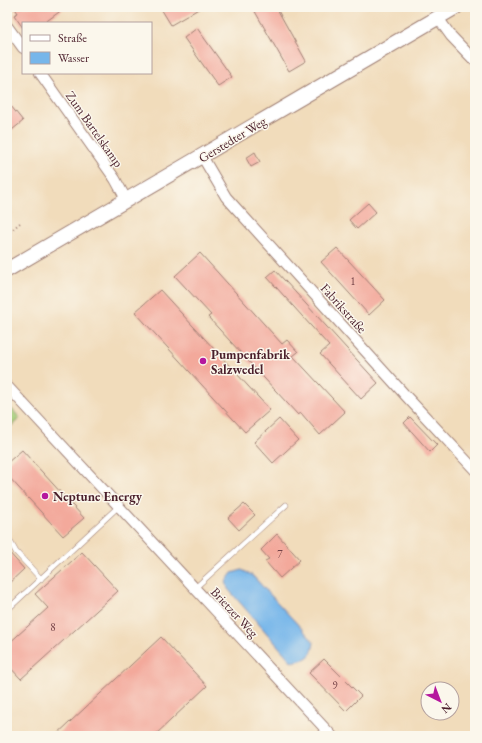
<svg xmlns="http://www.w3.org/2000/svg" width="482" height="743" font-family="'EB Garamond',serif">
<style>
.green{fill:#a4cc78;stroke:#777652}
.water{fill:#76b6ea;stroke:#606a8a}
.building{fill:#f3a99b}
.lines{fill:none;stroke-linecap:round;stroke-linejoin:round}
.lane-casing{stroke:#9e7e73;stroke-width:6}
.street-casing{stroke:#9e7e73;stroke-width:12}
.secondary-casing{stroke:#9e7e73;stroke-width:16}
.path{stroke:#9e7e73;stroke-width:2;stroke-dasharray:1 3;stroke-linecap:butt}
.lane{stroke:#fff;stroke-width:5}
.street{stroke:#fff;stroke-width:10}
.secondary{stroke:#fff;stroke-width:14}
.poi-dot{fill:#b5179e;stroke:#fbf7ec;stroke-width:1.5}
.labels{text-anchor:middle;stroke-width:3;stroke-linejoin:round;paint-order:stroke}
.number-label{font-size:11px;fill:#744247}
.street-label{font-size:13px;fill:#4a1f2b;stroke:#fbf7ec}
.poi-label{font-size:13px;font-weight:bold;fill:#4a1f2b;stroke:#fbf7ec;text-anchor:start}
</style>
<rect width="100%" height="100%" fill="#fbf7ec"/>
<filter id="ink" filterUnits="userSpaceOnUse"><feTurbulence type="fractalNoise" baseFrequency=".025" numOctaves="2"/><feDisplacementMap in="SourceGraphic" scale="8" xChannelSelector="R" yChannelSelector="G"/><feConvolveMatrix kernelMatrix="1 2 1 2 8 2 1 2 1" color-interpolation-filters="sRGB"/></filter>
<filter id="wash" filterUnits="userSpaceOnUse"><feTurbulence type="fractalNoise" baseFrequency=".012" numOctaves="4" result="noise"/><feDisplacementMap in="SourceGraphic" scale="16" xChannelSelector="R" yChannelSelector="G"/><feGaussianBlur stdDeviation="0.9" result="paint"/><feColorMatrix in="noise" values="0 0 0 0 0 0 0 0 0 0 0 0 0 0 0 0 0 1.4 0 .05"/><feComposite in="paint" operator="in"/></filter>
<g filter="url(#wash)">
<rect width="100%" height="100%" fill="#f1dcbb"/>
<!-- green -->
<path class="green" d="M7,404l13,14 -13,12z"/>
<!-- water -->
<path class="water" d="M242,570l10,5 62,67c-2,16 -7,17 -22,20l-64,-73 -2,-8 6,-8z"/>
<g id="blocks">
<!-- building -->
<path class="building" d="M14,7h52l-22,16h-21v5l-9,-13 4,-2z
M160,7h42l-31,18z
M255,7h21l30,54 -17,10 -36,-63z
M197,28l35,49 -14,9 -34,-48z
M7,101l16,20 -16,13z
M255,152l5,10 -9,5 -5,-9z
M368,203l8,9 -19,17 -8,-9z
M337,248l48,52 -16,15 -48,-53z
M200,253l82,91 5,-4 11,12 -5,4 52,56 -25,23 -19,-22 -3,2 -90,-98 3,-2 -36,-39z
M275,270l103,113 -17,16 -41,-45 9,-8 -62,-69z
M160,290l110,120 -25,22 -110,-120z
M410,417l27,28 -7,7 -26,-29z
M279,419l19,21 -25,23 -19,-21z
M22,450l62,68 -21,18 -56,-61v-12z
M244,504l11,11 -16,15 -11,-12z
M277,534l23,26 -20,18 -15,-17 4,-2 -8,-9z
M7,550l17,19 -17,16z
M82,552l36,39 -97,88 -14,-15v-19l41,-37 -13,-14z
M161,637l46,49 -53,50h-99z
M324,659l37,37 -15,15 -37,-38z"/>
</g>
</g>
<g filter="url(#ink)">
<use href="#blocks" fill-opacity="0" stroke="#9e7e73" stroke-width="1"/>
<g class="lines">
<!-- lane casing -->
<g class="lane-casing">
<path id="lane" d="M7,536l9,16 25,27
M195,588l91,-83
M7,610l112,-104"/>
</g>
<!-- street casing -->
<g class="street-casing">
<path id="street" d="M438,18l13,18 24,25
M7,26l16,22
M40,73l75,106 12,22
M202,156l24,41 9,10 171,189 69,74
M7,386l325,350"/>
</g>
<!-- secondary casing -->
<g class="secondary-casing">
<path id="secondary" d="M7,270l449,-263"/>
</g>
<!-- path -->
<path class="path" d="M7,234l13,-11"/>
<!-- lane -->
<use href="#lane" class="lane"/>
<!-- street -->
<use href="#street" class="street"/>
<!-- secondary -->
<use href="#secondary" class="secondary"/>
</g>
</g>
<!-- markers -->
<g class="poi-dot">
<circle cx="203" cy="361" r="4"/>
<circle cx="45" cy="496" r="4"/>
</g>
<g class="labels">
<!-- number labels -->
<g class="number-label">
<text x="353" y="285">1</text>
<text x="280" y="558">7</text>
<text x="53" y="631">8</text>
<text x="335" y="689">9</text>
</g>
<!-- street labels -->
<g class="street-label">
<text transform="translate(95 129) rotate(55)" y="5">Zum Bartelskamp</text>
<text transform="translate(232 139) rotate(-31)" y="5">Gerstedter Weg</text>
<text transform="translate(344 308) rotate(48)" y="5">Fabrikstraße</text>
<text transform="translate(235 612) rotate(47)" y="5">Brietzer Weg</text>
</g>
<!-- poi labels -->
<g class="poi-label">
<text x="211" y="359">Pumpenfabrik<tspan x="211" dy="15">Salzwedel</tspan></text>
<text x="53" y="501">Neptune Energy</text>
</g>
</g>
<!-- margin -->
<rect width="482" height="743" fill="none" stroke="#fbf7ec" stroke-width="24"/>
<!-- legend -->
<rect x="22" y="22" width="130" height="52" fill="#fbf7ec" stroke="#b4a19f"/>
<rect x="30" y="35" width="20" height="6" fill="#ffffff" stroke="#b4a19f"/>
<text x="58" y="42" font-size="12" fill="#4a1f2b">Straße</text>
<rect x="30" y="52" width="20" height="12" fill="#76b6ea" stroke="#b4a19f"/>
<text x="58" y="62" font-size="12" fill="#4a1f2b">Wasser</text>
<!-- north arrow -->
<g transform="translate(440 701) rotate(138)"><circle r="19" fill="#fbf7ec" stroke="#b4a19f"/>
<path d="M0-3L7 15L0 10L-7 15Z" fill="#b5179e"/>
<text y="-6" font-size="11" font-weight="bold" text-anchor="middle" fill="#4a1f2b">N</text>
</g>
</svg>
